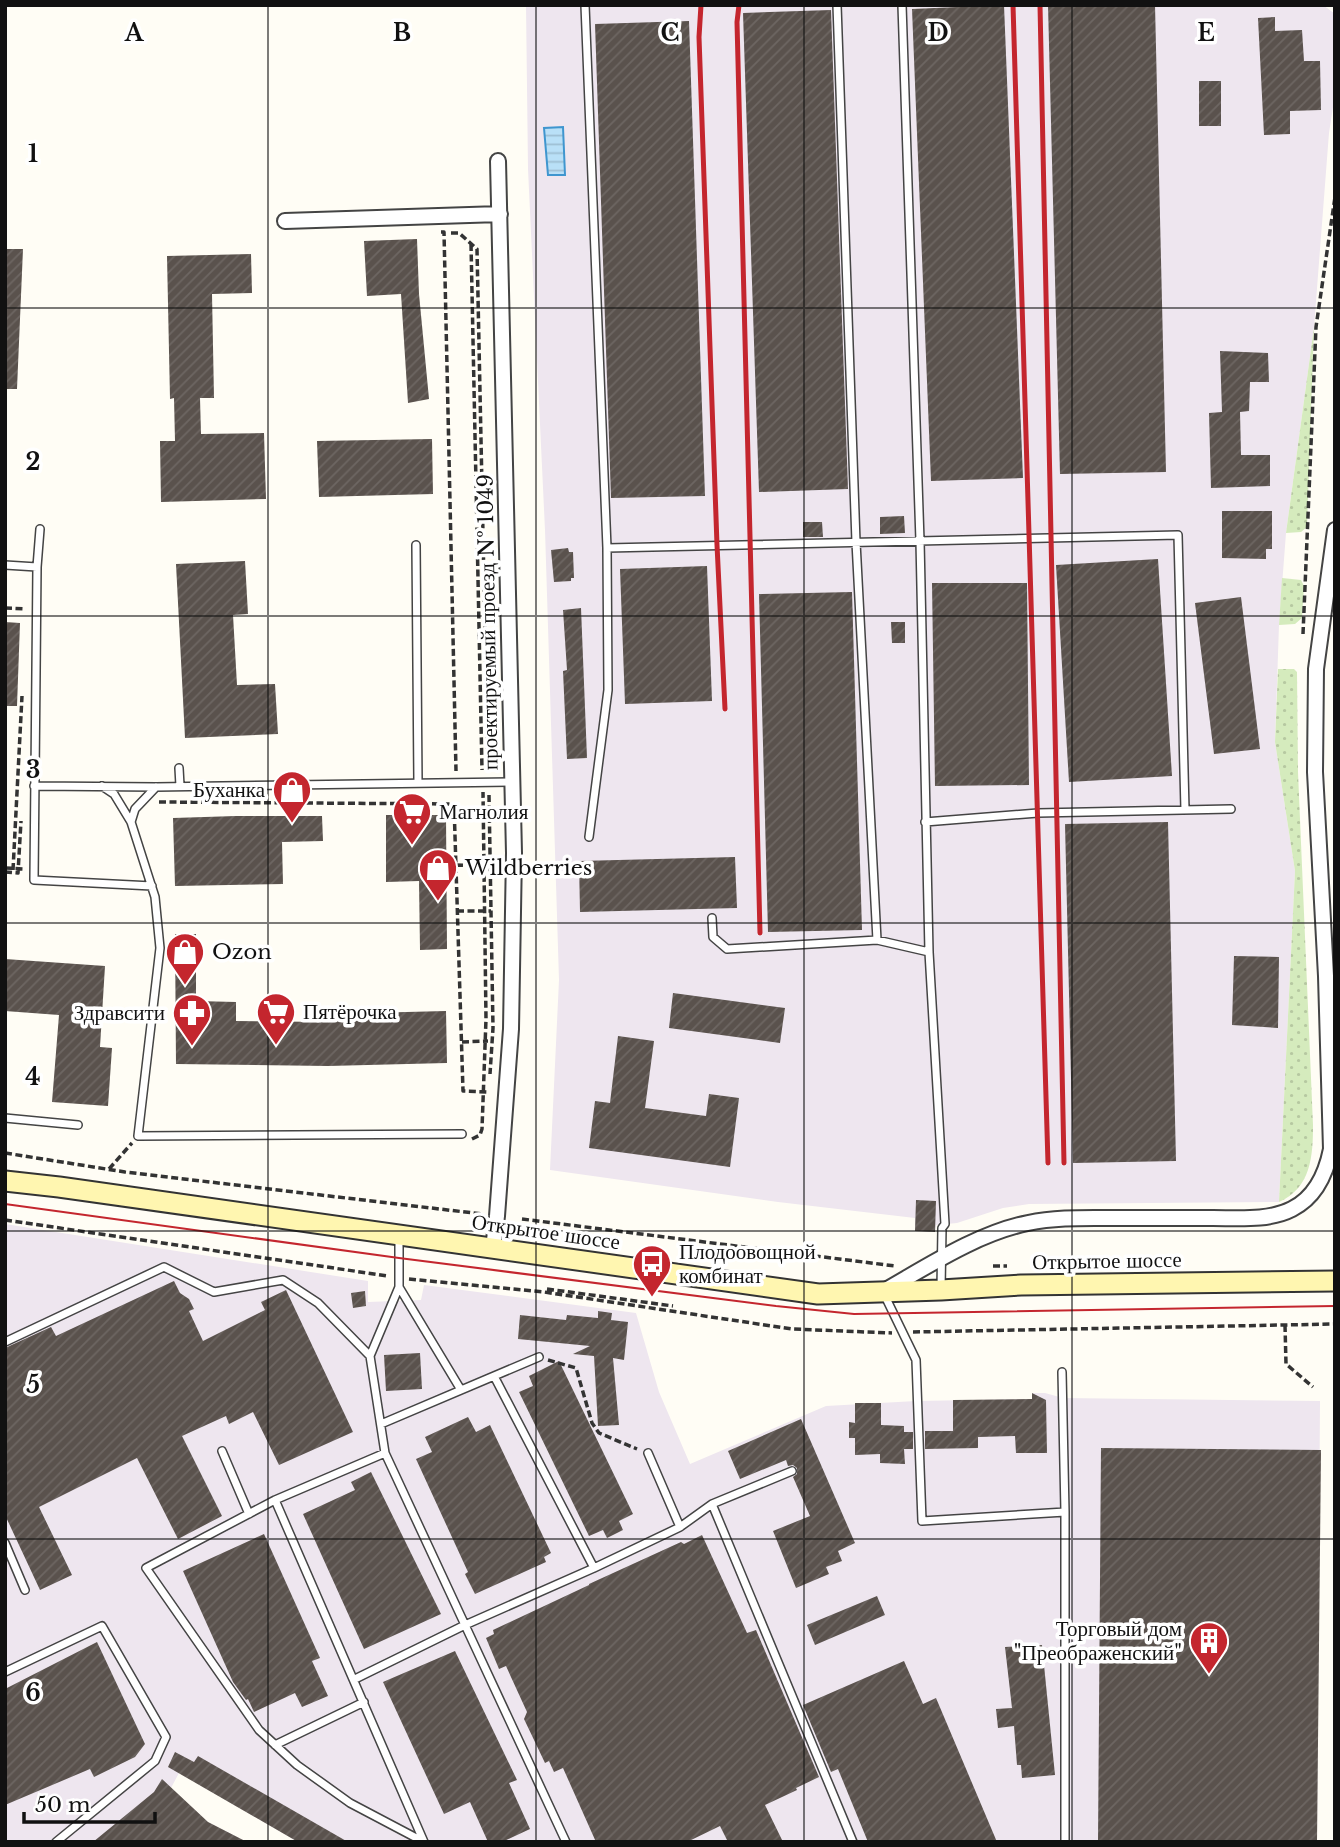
<svg xmlns="http://www.w3.org/2000/svg" width="1340" height="1847" font-family="'Libre Baskerville',serif">
<style>
.industrial{fill:#eee6ef}
.grass{fill:url(#grass-dots)}
.water{fill:url(#water-rules);stroke:#3f96cf;stroke-width:2}
.building{fill:url(#building-hatch)}
.lines{fill:none;stroke-linecap:round;stroke-linejoin:round}
.lane-casing{stroke:#444;stroke-width:10}
.street-casing{stroke:#444;stroke-width:18}
.secondary-casing{stroke:#333;stroke-width:23}
.path{stroke:#333;stroke-width:3.5;stroke-dasharray:7 3.5;stroke-linecap:butt}
.lane{stroke:#fff;stroke-width:7}
.street{stroke:#fff;stroke-width:14}
.secondary{stroke:#fff6b0;stroke-width:19}
.tram{stroke:#c4262e;stroke-width:2}
.rail{stroke:#c4262e;stroke-width:5}
.grid{fill:none;stroke:#111;stroke-width:2;stroke-opacity:0.55}
.labels{text-anchor:middle;stroke-width:7;stroke-linejoin:round;paint-order:stroke}
.street-label{font-size:21px;fill:#111;stroke:#fff}
.poi-label{font-size:21px;fill:#111;stroke:#fff;text-anchor:start}
.grid-label{font-size:23px;text-anchor:middle;font-weight:bold;fill:#111;stroke:#fff;stroke-width:7;stroke-linejoin:round;paint-order:stroke}
</style>
<defs>
<pattern id="grass-dots" width="8" height="8" patternUnits="userSpaceOnUse" patternTransform="scale(1.75)"><rect width="8" height="8" fill="#d5ebbd"/><path d="M2 2h.1M6 6h.1" fill="none" stroke="#b6c8a1" stroke-width="1.8" stroke-linecap="round"/></pattern>
<pattern id="water-rules" width="6" height="5" patternUnits="userSpaceOnUse" patternTransform="scale(1.75)"><rect width="6" height="5" fill="#b9e0f7"/><path d="M0 2.5h6" fill="none" stroke="#9ebfd3"/></pattern>
<pattern id="building-hatch" width="6" height="6" patternUnits="userSpaceOnUse" patternTransform="scale(1.75)"><rect width="6" height="6" fill="#5a524d"/><path d="M-1 1l2-2M0 6l6-6M5 7l2-2" fill="none" stroke="#6d6662"/></pattern>
</defs>
<rect width="100%" height="100%" fill="#fffdf5"/>
<!-- industrial -->
<path class="industrial" d="M526,5h797l12,9v80l-6,39 -15,194 -28,206 -7,92 -4,117 20,129 -16,331 -250,2 -26,4 -46,15 -21,2 -1,7 -20,-1v-13l-137,-16 -228,-32 9,-190 -14,-450 -17,-361z
M5,1224l363,57v21l53,-2 3,-15 212,28 23,79 31,72 136,-58 90,-5 116,-2v-6h13l18,5 257,3 -3,441h-1019l-112,-65 1,-3 -7,-3 -9,17 37,34 39,20h-242z"/>
<!-- grass -->
<path class="grass" d="M1314,327l-7,200 -6,5 -15,1z
M1282,578l19,2 3,6 -2,32 -7,6 -16,1z
M1278,669h16l3,3 1,100 15,353c0,31 -2,63 -34,77l16,-331 -20,-129z"/>
<!-- water -->
<path class="water" d="M563,127l2,48h-17l-4,-47z"/>
<!-- building -->
<path class="building" d="M1004,5l19,473 -92,3 -19,-472z
M1048,5h107l11,467 -106,2z
M831,10l17,479 -89,3 -16,-479z
M1275,17v14l27,-1 2,31h16l1,49 -31,1v23l-26,1 -6,-117z
M689,21l16,475 -94,2 -16,-474z
M1199,81h22v45h-22z
M417,239l2,55 10,105 -21,4 -7,-109 -34,2 -3,-55z
M5,249h18l-6,140h-12z
M251,254l1,39 -40,1 2,104h-14l1,36 63,-1 2,66 -105,3 -1,-61h15l-1,-43 -4,1 -3,-143z
M1220,351l48,2 1,29h-19l-1,29 -9,1 1,43h29v31l-59,2 -2,-75 13,-1z
M432,439l1,55 -114,3 -2,-56z
M1222,511h50v38h-6v10l-44,-1z
M904,516l1,17 -25,1v-17z
M803,522h19l1,15h-20z
M568,548l1,4h4l1,26h-3v3l-17,1 -3,-32z
M1158,559l14,217 -103,6 -13,-217z
M245,561l3,53 -15,1 4,70 38,-1 3,50 -93,4 -9,-174z
M707,566l5,135 -87,3 -5,-135z
M932,583h95l2,202 -94,1z
M852,592l10,338 -94,2 -9,-338z
M1241,597l19,152 -46,5 -19,-151z
M581,608l6,150 -20,1 -4,-88 4,-1 -4,-60z
M5,622l15,1 -3,83h-12z
M891,622h14v21h-13z
M386,815h60l1,134 -27,1 -1,-69 -33,1z
M236,816h86l1,25 -41,1 1,42 -108,2 -2,-68z
M1168,822l8,339 -103,2 -8,-339z
M735,857l2,51 -157,4 -1,-51z
M175,934h21v67l40,1v19l92,1 -1,-8 119,-3 1,52 -119,3 -152,-2z
M1234,956l45,1 -1,71 -46,-3z
M5,959l100,7 -5,81 12,1 -4,58 -56,-4 7,-87 -54,-4z
M673,993l112,15 -5,35 -111,-15z
M618,1036l36,5 -9,67 61,8 3,-22 30,4 -9,69 -141,-19 6,-47 15,2z
M916,1200l20,1 -1,31 -20,-1z
M174,1281l6,12 9,6 5,10 -5,2 14,30 62,-31 -4,-8 25,-12 67,142 -74,33 -26,-53 -24,12 -3,-8 -44,20 40,80 -44,23 -41,-81 -98,49 33,68 -32,15 -35,-75v-167l46,-21 5,9z
M365,1291l1,15 -13,2 -2,-15z
M598,1311l14,2 -1,7 17,2 -4,38 -11,-2 6,67 -21,1 -4,-70 -21,-2 17,-8 -72,-7 2,-24 46,5 1,-5 31,3z
M420,1353l2,36 -36,2 -2,-36z
M559,1361l74,153 -14,7 4,9 -16,8 -4,-8 -14,6 -70,-144 14,-6 -4,-10z
M1032,1393l14,7 1,53h-31l-1,-17 -37,1v11l-53,1v-18h28v-31l79,-1z
M855,1403h26v22l23,1v6h9v17h-9l1,15 -25,-1v-9l-25,1v-17h-6v-16l6,1z
M468,1417l8,15 14,-7 61,128 -7,4 2,5 -71,32 -10,-20 3,-2 -52,-113 16,-7 -7,-15z
M801,1419l54,124 -17,8 4,10 -16,6 3,7 -33,14 -23,-57 37,-15 -17,-39 4,-3v-6l-4,-3 -5,1 -2,-6 -46,19 -12,-28z
M1101,1448l220,2 -4,392h-219z
M371,1472l70,142 -77,35 -61,-135 52,-24 -4,-8z
M264,1534l56,124 -8,3 16,35 -26,11 -7,-14 -41,19 -6,-13 -2,1 -13,-18 -50,-111z
M702,1535l45,98 9,-3 63,147 -23,11 1,2 -32,15 18,37h-55l-8,-16 -33,16h-91l-33,-74 -9,4 -5,-11 -4,2 -21,-44 3,-7 -21,-46 -7,3 -13,-31 8,-4 -1,-4 96,-45v-1l92,-42 3,2z
M877,1596l8,19 -70,30 -8,-20z
M97,1642l48,102 -10,13 -41,20 -4,-8 -85,36v-116z
M1042,1645l13,130 -33,3 -1,-13h-4l-3,-39 -16,2 -2,-19 16,-1 -7,-61z
M455,1651l62,129 -8,3 21,46 -28,13h-14l-18,-40 -26,12 -61,-132z
M904,1661l19,43 13,-6 61,144h-129l-30,-73 -7,3 -28,-67z
M175,1752l19,10 4,-6 150,86h-50l-130,-75z
M162,1779l46,43 39,20h-154l61,-50z"/>
<g class="lines">
<!-- lane casing -->
<g class="lane-casing">
<path id="lane" d="M585,5l22,543 1,142 -19,147
M837,5l19,537 21,398
M902,5l18,536 9,411 16,272 -3,4 -1,61
M40,529l-3,38 -3,313 118,6
M416,545l2,238
M607,548l571,-13 7,275
M5,565l32,2
M179,768l1,18
M34,786l122,1 356,-5
M102,786l12,8 17,28 24,75 5,51 -22,188 324,-2
M131,822l4,-13 21,-22
M925,822l113,-9 193,-4
M712,918l1,19 14,12 150,-9 52,12
M5,1118l73,7
M399,1287l62,103
M884,1294l32,66 6,161 143,-9
M5,1342l159,-75 50,25 69,-12 35,23 52,53
M1062,1372l3,140v330
M494,1376l100,192 86,-41 32,-23 141,338
M381,1424l158,-67
M222,1451l27,63
M385,1453l-15,-97 29,-69v-49
M648,1453l32,74
M275,1500l-129,68 113,162 38,35 53,38 74,39
M712,1504l80,-33
M5,1543l20,47
M5,1672l97,-46 64,111 -11,24 -99,81
M355,1679l110,-54 -80,-172 -110,47 149,342
M275,1745l89,-43
M566,1842l-101,-217 129,-57"/>
</g>
<!-- street casing -->
<g class="street-casing">
<path id="street" d="M285,221l215,-7
M493,1248l4,-32 14,-187 3,-176 -16,-692
M884,1291c44,-25 94,-58 144,-68 28,-6 56,-5 84,-5 34,0 68,0 101,0 25,0 56,3 79,-9 24,-12 34,-35 39,-60l-5,-173 -11,-204 1,-103 19,-139"/>
</g>
<!-- secondary casing -->
<g class="secondary-casing">
<path id="secondary" d="M5,1181l54,6 759,107 123,-4 80,-5 314,-4"/>
</g>
<!-- path -->
<path class="path" d="M441,232h3l12,539
M451,233h8l18,16 11,524
M471,244l11,526
M5,608l21,1
M1303,634l13,-307 19,-130
M489,795l4,233 -3,46
M159,802l295,2 9,287 26,1
M454,819h30
M456,865l34,1
M5,868l19,1
M13,870l9,-174
M5,872l13,1 3,-52
M457,911h34
M462,1042l26,-1
M472,1139l8,-4 2,-6 4,-110 -3,-227
M5,1153l120,19 357,42
M109,1169l23,-26
M522,1219l373,47
M5,1220l383,56
M993,1266h14
M409,1279l135,13 248,37 100,4
M547,1289l126,17
M1285,1325l1,39 27,23
M913,1332l422,-8
M548,1360l28,8 16,55 7,10 38,16"/>
<!-- lane -->
<use href="#lane" class="lane"/>
<!-- street -->
<use href="#street" class="street"/>
<!-- secondary -->
<use href="#secondary" class="secondary"/>
<!-- tram -->
<path class="tram" d="M5,1204l394,54 377,48 78,8 481,-8"/>
<!-- rail -->
<path class="rail" d="M701,5l-2,32 18,508 8,164
M739,5l-2,17 23,911
M1013,5l35,1158
M1040,5l24,1158"/>
</g>
<!-- grid -->
<path class="grid" d="M268,5v1837M536,5v1837M804,5v1837M1072,5v1837M5,308h1330M5,616h1330M5,923h1330M5,1231h1330M5,1539h1330"/>
<!-- icons -->
<defs>
<g id="shop-pin" transform="scale(2.0125)"><path d="M0 17L-7.5 6A9.5 9.5 0 1 1 7.5 6Z" fill="#c4262e" stroke="#fff"/><path d="M-5-2.5h2.3a2.7 3.5 0 0 1 5.4 0H5L5.5 6h-11ZM-1.5-2.5h3a1.5 2.3 0 0 0-3 0Z" fill="#fff"/></g>
<g id="supermarket-pin" transform="scale(2.0125)"><path d="M0 17L-7.5 6A9.5 9.5 0 1 1 7.5 6Z" fill="#c4262e" stroke="#fff"/><path d="M-6-5.5h2.5l.6 2H6L4.5 2H-2.5L-4.4-4H-6ZM-1.5 3.2a1.3 1.3 0 1 0 .1 0ZM3 3.2a1.3 1.3 0 1 0 .1 0Z" fill="#fff"/></g>
<g id="pharmacy-pin" transform="scale(2.0125)"><path d="M0 17L-7.5 6A9.5 9.5 0 1 1 7.5 6Z" fill="#c4262e" stroke="#fff"/><path d="M-2-6h4v4h4v4h-4v4h-4v-4h-4v-4h4Z" fill="#fff"/></g>
<g id="bus-pin" transform="scale(2.0125)"><path d="M0 17L-7.5 6A9.5 9.5 0 1 1 7.5 6Z" fill="#c4262e" stroke="#fff"/><path d="M-5-6H5V4H4V6H2V4H-2V6H-4V4H-5ZM-3.5-4V0h7V-4ZM-3.5 1.2v1.5H-2V1.2ZM2 1.2v1.5H3.5V1.2Z" fill="#fff"/></g>
<g id="building-pin" transform="scale(2.0125)"><path d="M0 17L-7.5 6A9.5 9.5 0 1 1 7.5 6Z" fill="#c4262e" stroke="#fff"/><path d="M-4-6H4V6H1V3H-1V6H-4ZM-2.5-4.3h1.7v1.8h-1.7ZM.8-4.3h1.7v1.8H.8ZM-2.5-1h1.7V.8h-1.7ZM.8-1h1.7V.8H.8Z" fill="#fff"/></g>
</defs>
<g fill-rule="evenodd">
<use href="#shop-pin" x="292" y="790"/>
<use href="#supermarket-pin" x="412" y="812"/>
<use href="#shop-pin" x="438" y="868"/>
<use href="#shop-pin" x="185" y="952"/>
<use href="#supermarket-pin" x="276" y="1012"/>
<use href="#pharmacy-pin" x="192" y="1013"/>
<use href="#bus-pin" x="652" y="1264"/>
<use href="#building-pin" x="1209" y="1641"/>
</g>
<g class="labels">
<!-- street labels -->
<g class="street-label">
<text transform="translate(488 622) rotate(-91)" y="7">проектируемый проезд № 1049</text>
<text transform="translate(546 1232) rotate(8)" y="7">Открытое шоссе</text>
<text transform="translate(1107 1261) rotate(-1)" y="7">Открытое шоссе</text>
</g>
<!-- poi labels -->
<g class="poi-label">
<text x="265" y="797" text-anchor="end">Буханка</text>
<text x="439" y="819">Магнолия</text>
<text x="465" y="875">Wildberries</text>
<text x="212" y="959">Ozon</text>
<text x="303" y="1019">Пятёрочка</text>
<text x="165" y="1020" text-anchor="end">Здравсити</text>
<text x="679" y="1259">Плодоовощной<tspan x="679" dy="24">комбинат</tspan></text>
<text x="1182" y="1636" text-anchor="end">Торговый дом<tspan x="1182" dy="24">"Преображенский"</tspan></text>
</g>
</g>
<g class="grid-label">
<text x="134" y="41">A</text>
<text x="402" y="41">B</text>
<text x="670" y="41">C</text>
<text x="938" y="41">D</text>
<text x="1206" y="41">E</text>
<text x="33" y="162">1</text>
<text x="33" y="470">2</text>
<text x="33" y="778">3</text>
<text x="33" y="1085">4</text>
<text x="33" y="1393">5</text>
<text x="33" y="1701">6</text>
</g>
<!-- border -->
<rect width="1340" height="1847" fill="none" stroke="#111111" stroke-width="14"/>
<!-- scale -->
<path d="M24 1812v10h131v-10" fill="none" stroke="#111111" stroke-width="3.5"/>
<text x="35" y="1812" font-size="21" fill="#111111" stroke="#ffffff" stroke-width="5" paint-order="stroke">50 m</text>
</svg>
